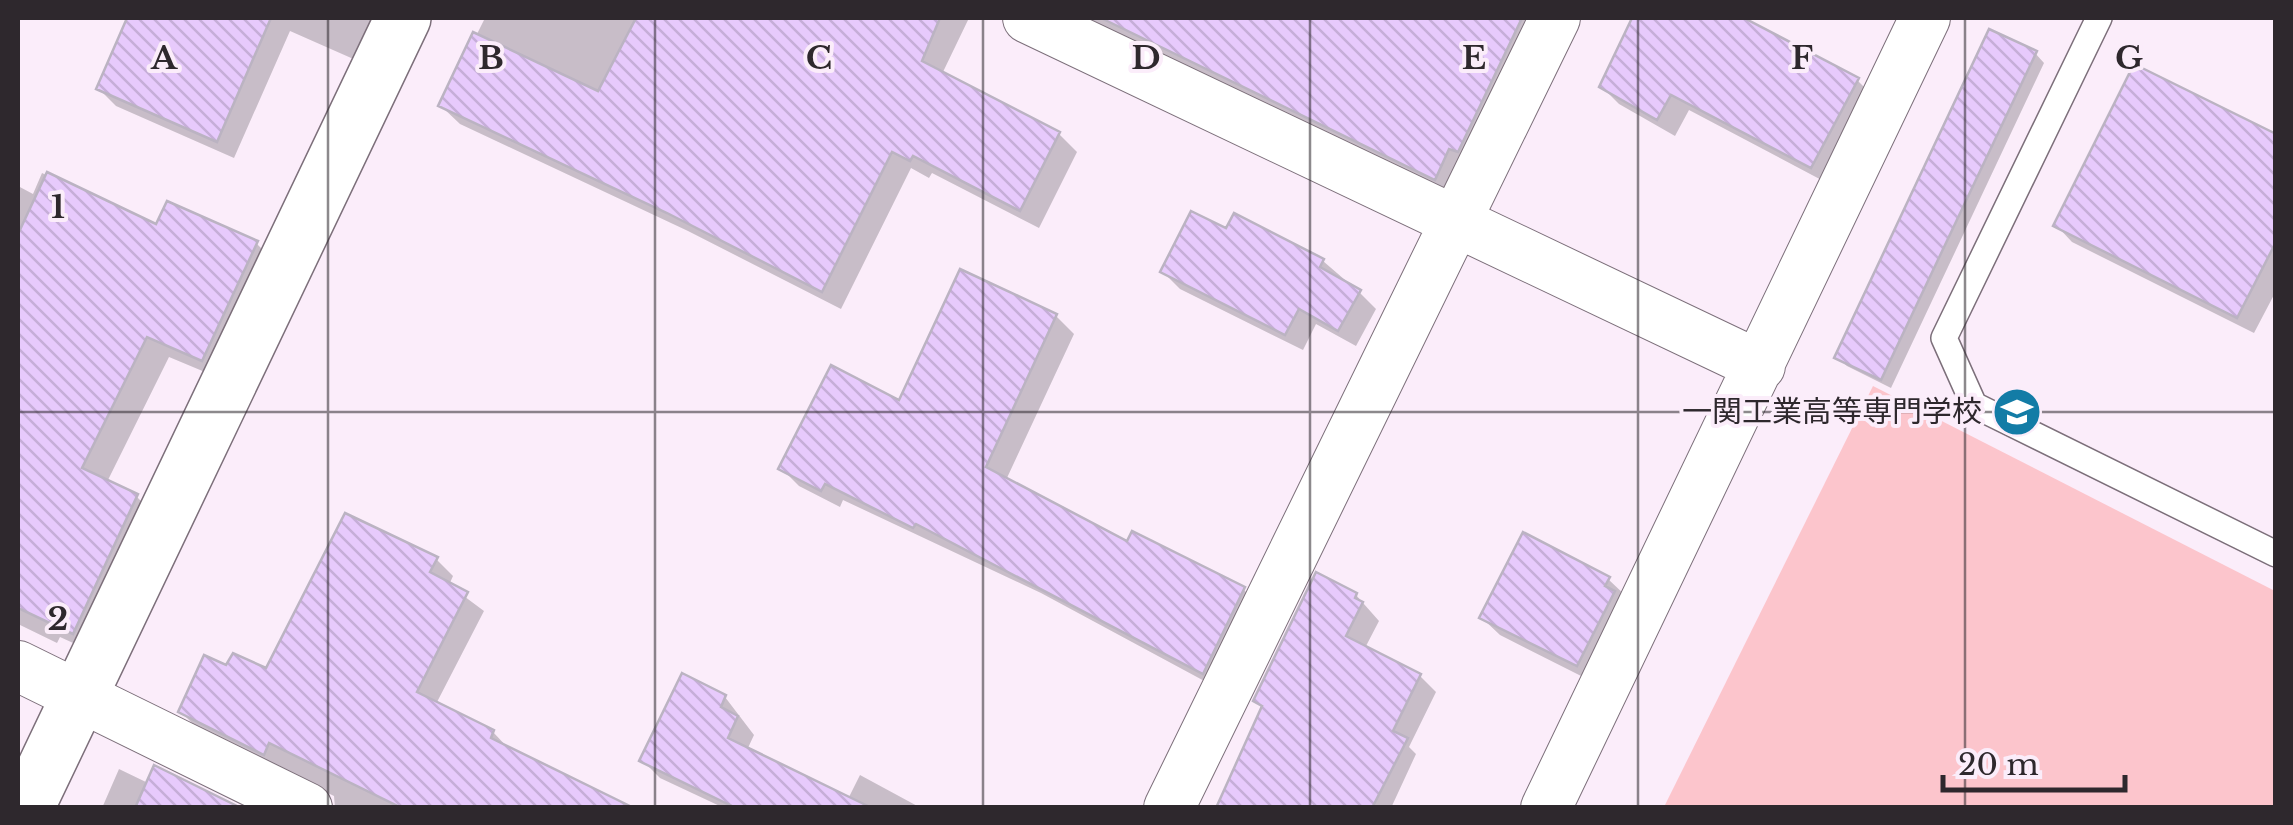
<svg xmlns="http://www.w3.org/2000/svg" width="2293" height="825" font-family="'Libre Baskerville','Noto Sans JP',serif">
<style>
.garden{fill:#fcc5cc}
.shadow{fill:#0003}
.building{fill:url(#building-back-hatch);stroke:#bbb3c2;stroke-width:2.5}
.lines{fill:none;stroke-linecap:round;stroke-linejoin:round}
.service-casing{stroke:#7c6f7a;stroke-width:28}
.minor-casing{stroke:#7c6f7a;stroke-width:52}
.tertiary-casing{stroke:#7c6f7a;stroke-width:58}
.service{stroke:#fff;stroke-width:25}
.minor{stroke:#fff;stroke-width:50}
.tertiary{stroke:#fff;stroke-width:55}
.grid{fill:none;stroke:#2e282d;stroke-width:2.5;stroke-opacity:0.55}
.labels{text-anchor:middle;stroke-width:8;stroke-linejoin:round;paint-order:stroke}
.poi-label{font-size:30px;fill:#2e282d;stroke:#fbedfa;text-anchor:end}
.grid-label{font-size:32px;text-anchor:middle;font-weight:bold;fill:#2e282d;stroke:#fbedfa;stroke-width:8;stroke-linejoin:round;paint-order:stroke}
</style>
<defs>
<pattern id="building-back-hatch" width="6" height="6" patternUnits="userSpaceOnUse" patternTransform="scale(2.5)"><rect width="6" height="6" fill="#e7cafc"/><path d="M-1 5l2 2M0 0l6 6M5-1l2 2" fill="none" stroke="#c6aed8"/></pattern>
</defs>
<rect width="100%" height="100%" fill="#fbedfa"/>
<!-- garden -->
<path class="garden" d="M1873,386l402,205v216h-611z"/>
<!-- shadow -->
<path class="shadow" d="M130,18h259l-22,47 -77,-34 -56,127 -118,-52 -17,-17z
M485,18h299l17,9 5,-9h163l-27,56 117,60 18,18 -38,76 -107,-55 -3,5 -18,-10 -70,141 -153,-78 -228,-107 -19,-18z
M1080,18h471l-97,178z
M1636,18h108l113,62 17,17 -45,87 -140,-74 -14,26 -56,-32 -17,-17z
M2035,53l9,10 -153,325 -44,-22 -10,-9z
M2276,137v154l-22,42 -182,-91 -16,-17z
M42,173l116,55 98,15 21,21 -53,116 -55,-23 -62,125 29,14 21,21 -62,136 -35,-16 -3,6 -39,-19v-438l15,8z
M1227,232l96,29 36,31 17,17 -20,37 -40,-22 -13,26 -123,-61 -17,-17z
M1056,316l18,18 -68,146 122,64 115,45 18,18 -40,83 -180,-97 -198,-93 -3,7 -41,-21 -18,-18z
M436,559l17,17 -4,9 35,26 -48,93 57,28 18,19 104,57h-280l-1,-12 -136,-67 -17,-17 46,-44 40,3z
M1608,579l18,17 -31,87 -95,-48 -18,-17z
M1356,595l23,26 -14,27 55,28 16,16 -27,55 7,7 -25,54h-172l45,-100 -8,-7z
M725,697l29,38 -7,15 101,49 12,-24 61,33h-197l-64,-30 -18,-18z
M119,769l29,14 87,25h-133z"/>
<!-- building -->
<path class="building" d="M127,18h144l-54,124 -121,-53z
M636,18h304l-18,43 138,71 -40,79 -107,-55 -3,5 -18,-9 -70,140 -155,-79 -229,-107 35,-74 125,59z
M1101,18h421l-64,134 -9,-3 -14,31z
M1632,18h112l115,60 -48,90 -140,-73 -14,25 -58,-33z
M1989,29l48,22 -156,329 -47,-22z
M2134,64l142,70v108l-39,76 -184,-92z
M47,172l109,52 11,-23 91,40 -56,120 -55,-24 -65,131 56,26 -65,140 -55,-26v-374z
M1191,211l35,17 8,-15 90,46 -4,8 41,23 -23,41 -39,-22 -14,26 -125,-63z
M960,269l97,45 -71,153 141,74 5,-10 113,56 -42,87 -287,-150 -3,4 -88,-44 -4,7 -43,-22 53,-104 68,35z
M345,513l93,44 -8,15 38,20 -51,100 77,38 -3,8 143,70h-232l-133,-65 -5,12 -86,-43 26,-57 22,10 7,-12 33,15z
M1523,532l87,45 -5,9 10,5 -38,75 -98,-48z
M1316,572l41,21 -2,5 8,4 -17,34 75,38 -28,57 15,7 -36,70h-156l46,-102 -9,-5z
M682,673l44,22 -5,12 17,9 -10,22 144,70h-136l-97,-47z
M154,765l85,42v1h-104z"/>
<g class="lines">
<!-- service casing -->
<g class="service-casing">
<path id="service" d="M2099,18l-155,320 30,67 302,149"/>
</g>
<!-- minor casing -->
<g class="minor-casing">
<path id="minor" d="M1028,18l732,348
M18,666l289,142
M1169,808l386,-790
M1546,808l379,-790"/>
</g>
<!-- tertiary casing -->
<g class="tertiary-casing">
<path id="tertiary" d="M26,808l377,-790"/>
</g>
<!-- service -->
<use href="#service" class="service"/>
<!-- minor -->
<use href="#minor" class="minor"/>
<!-- tertiary -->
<use href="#tertiary" class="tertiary"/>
</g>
<!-- grid -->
<path class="grid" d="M328,18v790M655,18v790M983,18v790M1310,18v790M1638,18v790M1965,18v790M18,412h2258"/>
<!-- icons -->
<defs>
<g id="university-disc" transform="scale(2.5)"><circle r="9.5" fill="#137ca6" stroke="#fbedfa"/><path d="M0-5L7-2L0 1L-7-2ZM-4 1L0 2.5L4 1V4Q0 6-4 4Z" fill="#fff"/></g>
</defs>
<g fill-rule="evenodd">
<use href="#university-disc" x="2017" y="412"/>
</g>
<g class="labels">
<!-- poi labels -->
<g class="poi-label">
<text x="1982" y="422">一関工業高等専門学校</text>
</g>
</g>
<g class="grid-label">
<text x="164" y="69">A</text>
<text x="491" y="69">B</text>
<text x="819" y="69">C</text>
<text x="1146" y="69">D</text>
<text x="1474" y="69">E</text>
<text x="1802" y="69">F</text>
<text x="2129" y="69">G</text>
<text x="58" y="218">1</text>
<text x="58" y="630">2</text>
</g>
<!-- border -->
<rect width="2293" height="825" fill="none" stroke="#2e282d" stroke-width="40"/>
<!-- scale -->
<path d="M1943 775v15h182v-15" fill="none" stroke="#2e282d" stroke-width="5"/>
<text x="1958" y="775" font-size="30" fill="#2e282d" stroke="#fbedfa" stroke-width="8" paint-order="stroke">20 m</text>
</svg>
